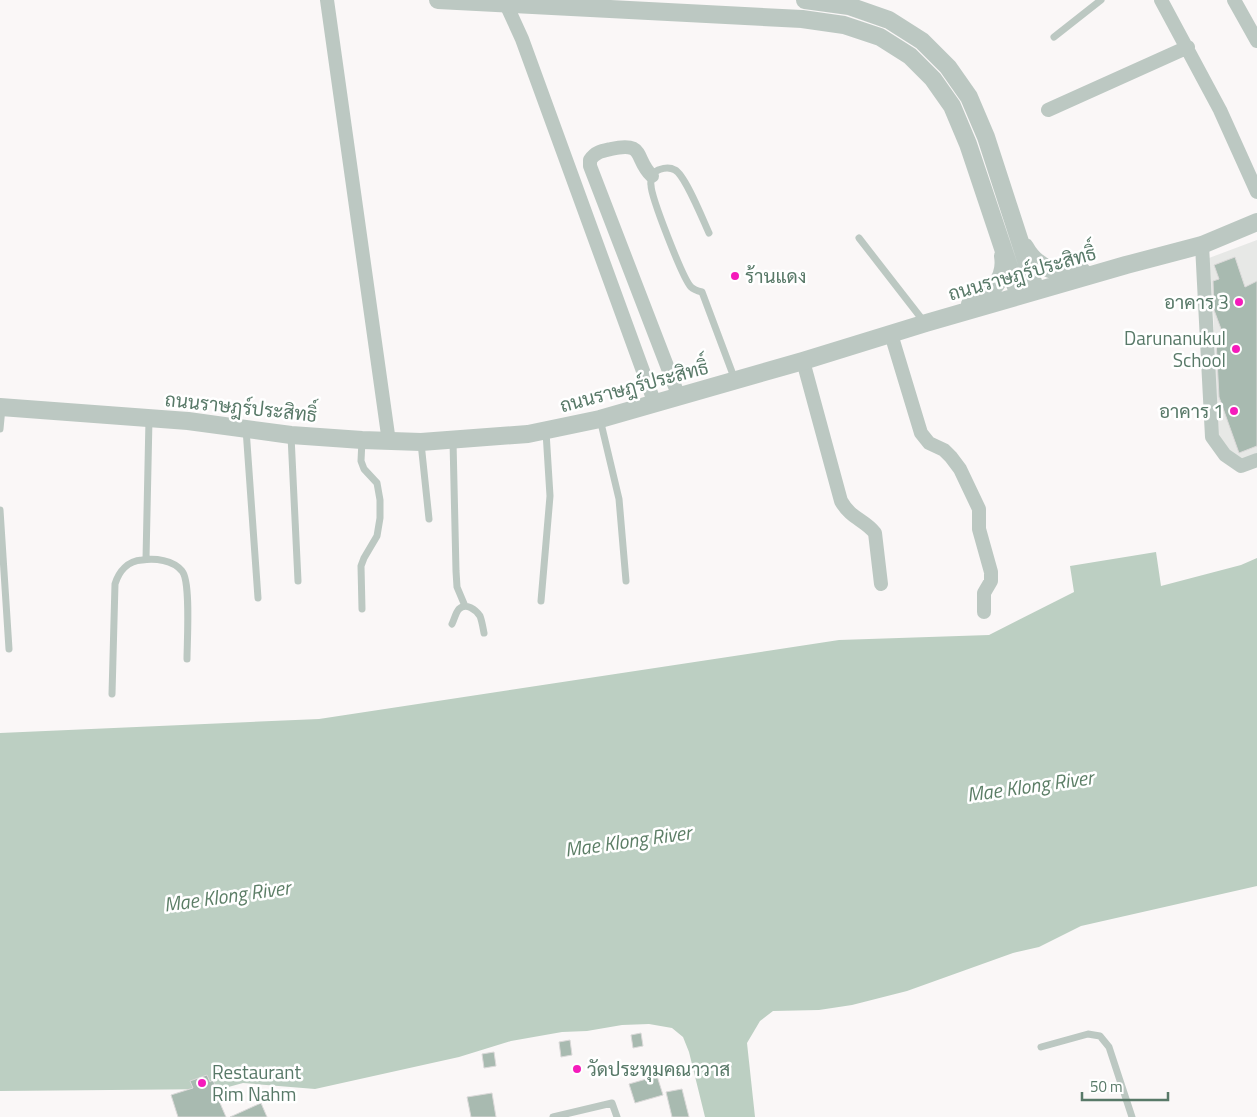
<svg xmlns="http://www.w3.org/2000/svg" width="1257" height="1117" font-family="'Titillium Web',Sarabun,sans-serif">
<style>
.built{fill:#e7e8e6}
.water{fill:#bccfc2}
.building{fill:#a8bab0;stroke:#dbd9d9}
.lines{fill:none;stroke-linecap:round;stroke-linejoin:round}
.service{stroke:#bcc8c2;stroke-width:7}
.minor{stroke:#bcc8c2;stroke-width:14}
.tertiary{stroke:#bcc8c2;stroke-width:18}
.poi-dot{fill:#f51bbb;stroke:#fff;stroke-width:2}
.labels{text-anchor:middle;stroke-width:5;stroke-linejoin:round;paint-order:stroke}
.street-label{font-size:19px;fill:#587968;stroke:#fff}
.poi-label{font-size:19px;fill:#587968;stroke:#fff;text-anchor:start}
.water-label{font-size:20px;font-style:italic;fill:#5c7e66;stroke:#fff}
</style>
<rect width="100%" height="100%" fill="#faf7f7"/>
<!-- built -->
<path class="built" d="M1257,240v226l-17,5 -22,-33 -4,-79 1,-1 -2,-50 -4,-50z"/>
<!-- water -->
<path class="water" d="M1156,552l5,34 80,-21 16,-7v328l-176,40 -42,21 -26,6 -106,38 -55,14 -33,5 -46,1 -13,10 -13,22 8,74h-50l-16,-65 -6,-15 -11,-9 -23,-4 -27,1 -35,6 -25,1 -51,9 -52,16 -144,32 -72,-6 -22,6 -221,2v-358l319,-14 520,-79 150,-5 85,-43 -4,-26z"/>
<!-- building -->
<path class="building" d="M1235,257l10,30 12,-6v165l-18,7 -20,-56 -3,-57 8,-3 -10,-27 -1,-29 6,-2 -5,-14z
M641,1033l2,13 -10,2 -2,-13z
M570,1040l2,15 -11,2 -2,-15z
M494,1052l2,14 -12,2 -2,-14z
M207,1075l3,7 3,-2 6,16h-2l9,21h-48l-7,-22 22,-7 -3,-7z
M657,1076l6,19 -28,8 -6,-19z
M682,1089l7,28h-17l-6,-25z
M492,1093l4,24h-25l-4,-20z
M261,1103l6,14h-37z"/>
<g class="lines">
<!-- service -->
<path class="service" d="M1054,37l47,-37
M709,233c-6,-13 -24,-58 -34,-63 -7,-4 -16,-1 -22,3 -1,4 -3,8 -2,12 0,12 32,94 40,102 3,3 7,4 11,5l33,88
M859,238l66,85
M600,419l19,80 7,82
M0,429l2,-21
M246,429l12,169
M291,436l7,145
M453,441l3,130 1,16 8,19
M421,443l8,76
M0,510l9,139
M146,559l3,-140
M541,601l9,-105 -4,-64
M362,609l-1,-43 3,-8 13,-22 3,-18v-18l-3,-17 -13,-14 -3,-8 1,-21
M452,624c2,-4 4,-12 7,-15 7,-7 17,1 21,7 2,5 3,12 4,17
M112,694l3,-110c4,-13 13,-23 27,-24 13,-2 31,0 40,11 9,10 5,71 5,88
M1041,1047l47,-13 12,2 9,11 23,70
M553,1117l59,-14 5,14"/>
<!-- minor -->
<path class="minor" d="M327,0l62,442
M1161,0l59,110 37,82
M1234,0l23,41
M506,4l16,35 133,365
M1048,110l140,-63
M652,176c-18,-17 -6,-35 -41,-27 -9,2 -16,3 -21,11v6l89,231
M1202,245l10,192 13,18 16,11 16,-6
M891,334l30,99 8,10 15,7 7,7 9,12 19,40v20l12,43v9l-7,12v19
M803,361l38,140c10,18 23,18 34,32l6,51"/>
<!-- tertiary -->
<path class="tertiary" d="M438,0l364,19 42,6 36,12 30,19 23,23 19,27 16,38 51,152
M805,0l44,6 40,14 33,21 26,26 21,30 17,40 50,154
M1025,247c12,22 34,28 57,24
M970,304c20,-10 37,-24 33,-48
M0,407l188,14 103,14 71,5 59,2 107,-8 72,-15 203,-58 123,-38 200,-58 76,-20 55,-23"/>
</g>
<!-- markers -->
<g class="poi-dot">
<circle cx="735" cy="276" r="5"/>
<circle cx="1239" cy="302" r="5"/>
<circle cx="1236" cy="349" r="5"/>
<circle cx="1234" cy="411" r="5"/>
<circle cx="577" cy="1069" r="5"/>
<circle cx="202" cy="1083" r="5"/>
</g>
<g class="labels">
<!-- street labels -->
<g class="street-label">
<text transform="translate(1022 273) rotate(-16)" y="7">ถนนราษฎร์ประสิทธิ์</text>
<text transform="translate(634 386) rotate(-15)" y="7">ถนนราษฎร์ประสิทธิ์</text>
<text transform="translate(241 407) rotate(6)" y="7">ถนนราษฎร์ประสิทธิ์</text>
</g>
<!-- poi labels -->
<g class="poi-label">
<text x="745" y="283">ร้านแดง</text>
<text x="1229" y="309" text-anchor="end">อาคาร 3</text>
<text x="1226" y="345" text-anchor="end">Darunanukul<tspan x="1226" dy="22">School</tspan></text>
<text x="1224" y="418" text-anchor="end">อาคาร 1</text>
<text x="587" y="1076">วัดประทุมคณาวาส</text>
<text x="212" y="1079">Restaurant<tspan x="212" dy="22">Rim Nahm</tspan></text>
</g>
<!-- water labels -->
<g class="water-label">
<text transform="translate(1030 786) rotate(-8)" y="7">Mae Klong River</text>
<text transform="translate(628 841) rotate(-8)" y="7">Mae Klong River</text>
<text transform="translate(227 896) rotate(-8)" y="7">Mae Klong River</text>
</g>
</g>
<!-- scale -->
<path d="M1082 1092v8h86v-8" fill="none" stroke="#587968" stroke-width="2.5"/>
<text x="1090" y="1092" font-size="15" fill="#587968" stroke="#ffffff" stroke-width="4" paint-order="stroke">50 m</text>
</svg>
